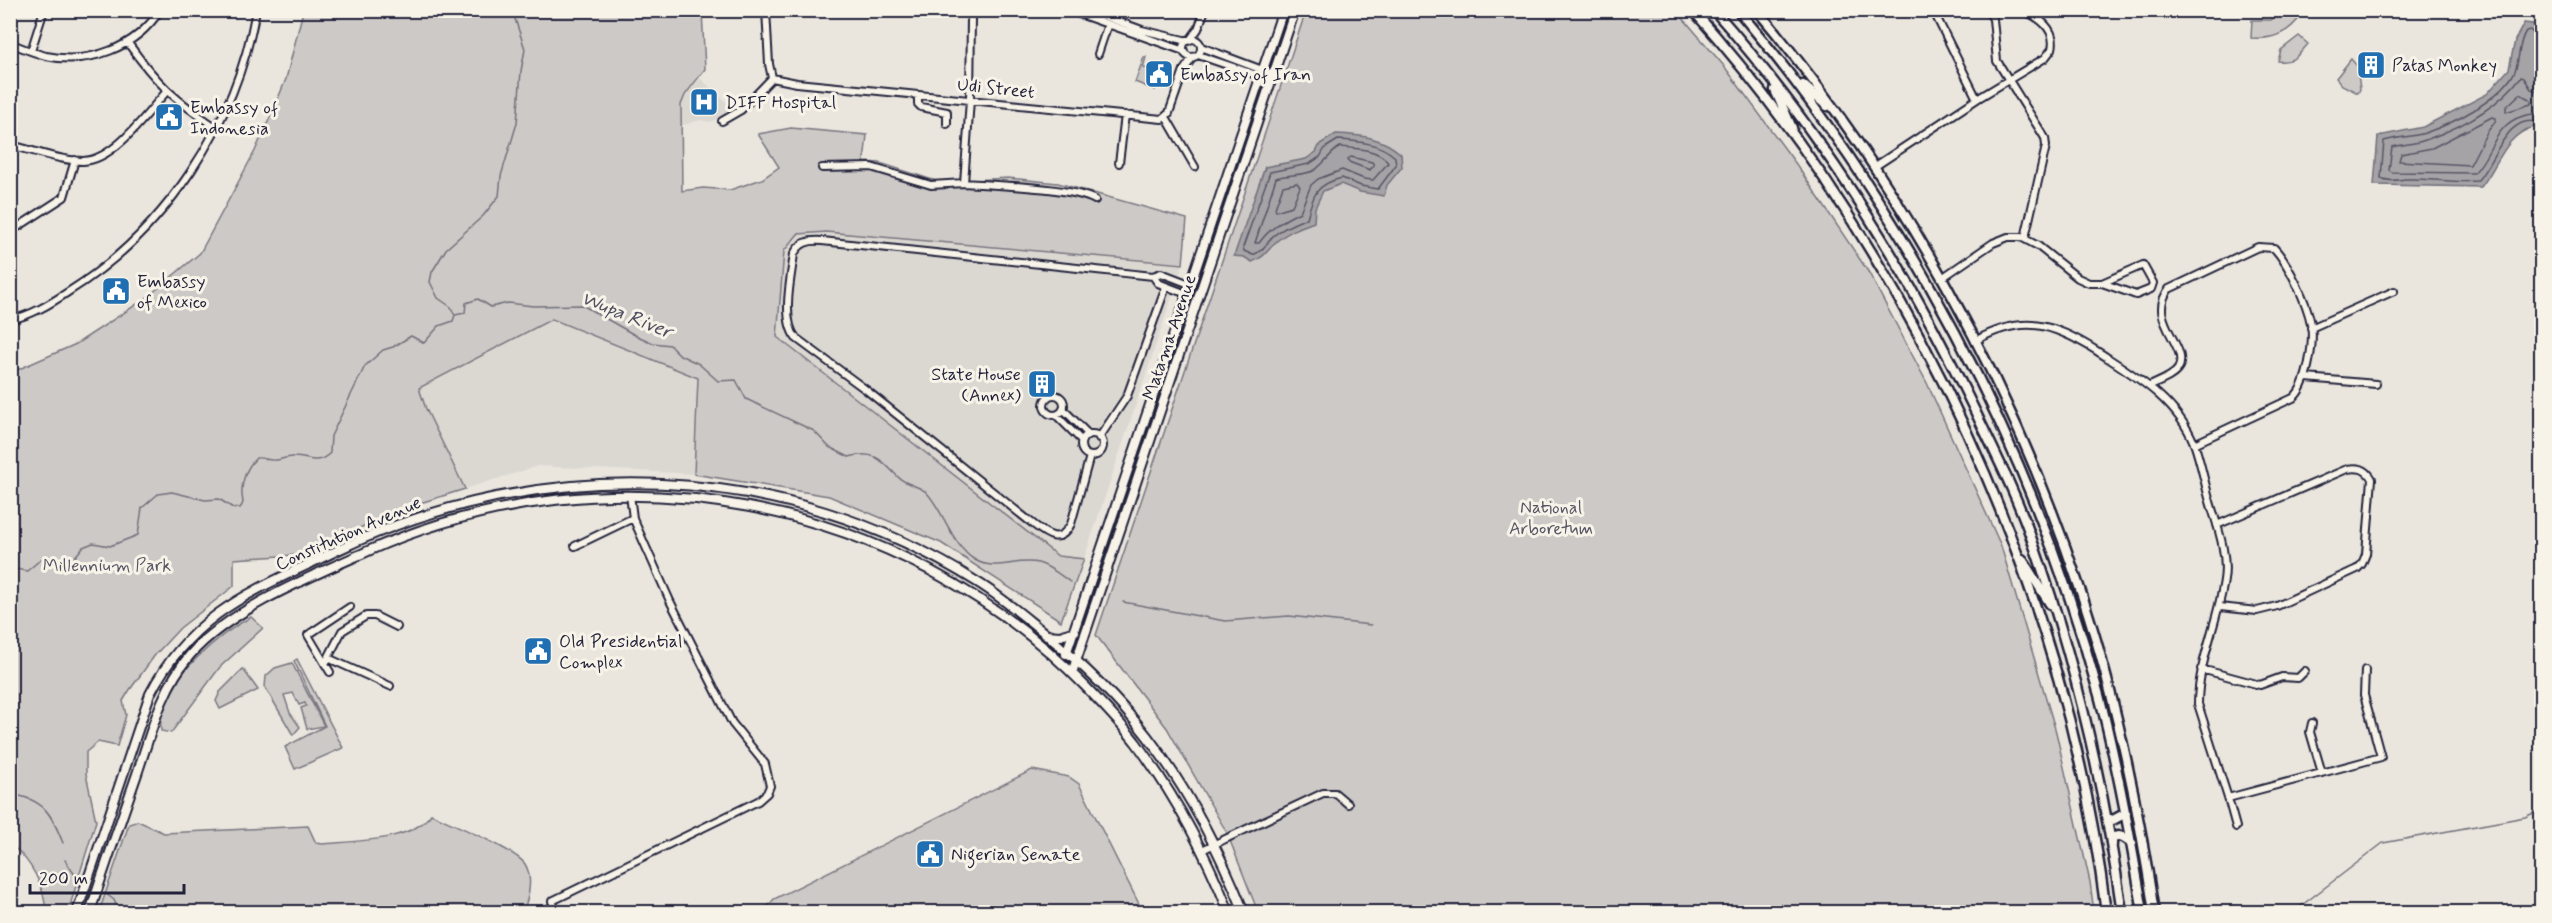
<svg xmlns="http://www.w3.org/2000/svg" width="2552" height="923" font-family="Mynerve,sans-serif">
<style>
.built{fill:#dbd8d2}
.green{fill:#cdc9c6;stroke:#787680;stroke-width:1.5}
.water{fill:#a6a3a6;stroke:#716f7b;stroke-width:1.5}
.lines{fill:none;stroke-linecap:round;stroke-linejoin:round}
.shore{stroke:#575666;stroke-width:1.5}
.stream{stroke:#716f7b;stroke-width:1.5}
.minor-casing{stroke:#22223b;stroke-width:10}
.major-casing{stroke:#22223b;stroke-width:12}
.highway-casing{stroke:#22223b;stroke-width:13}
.minor{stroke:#f7f3e8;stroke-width:6}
.major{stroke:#f7f3e8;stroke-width:8}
.highway{stroke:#f7f3e8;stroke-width:8}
.labels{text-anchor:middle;stroke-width:6;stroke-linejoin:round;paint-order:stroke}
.poi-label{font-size:18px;fill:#22223b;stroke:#f7f3e8;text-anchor:start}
.street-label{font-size:18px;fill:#22223b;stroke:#f7f3e8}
.park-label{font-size:18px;fill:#555465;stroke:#f7f3e8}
.water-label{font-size:20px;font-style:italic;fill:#504f60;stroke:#f7f3e8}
</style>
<rect width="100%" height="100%" fill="#eae6de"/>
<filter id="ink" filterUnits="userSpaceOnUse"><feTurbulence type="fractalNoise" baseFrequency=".0167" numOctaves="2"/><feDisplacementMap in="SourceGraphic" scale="12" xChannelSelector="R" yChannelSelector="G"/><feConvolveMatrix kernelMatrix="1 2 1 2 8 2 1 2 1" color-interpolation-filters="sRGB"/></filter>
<g filter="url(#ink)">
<!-- built -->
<path class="built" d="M700,78l33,30 -5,6 -18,8 -10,-2 -20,6 2,-27z
M826,232l357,32 -99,295 -26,-3 -281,-220 7,-85 14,-17z
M552,319l146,59 -4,96 -156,-8 -73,23 -39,-80 -7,-21z"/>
<!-- green -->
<path class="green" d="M303,11h399l3,58 -20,26 -4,10 1,86 21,-3 27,2 32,-11 17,-12 -21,-33 33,-6 76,7 -3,27 16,1 59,19 69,-4 50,5 129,36 -4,45 -357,-32 -28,2 -14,17 -7,86 281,219 26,3 -23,62 -120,-78 -112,-47 -135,-22 4,-96 -146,-59 -133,69 7,21 39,80 -64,20 -89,41 -1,-3 -16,8 -61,4v27l-54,42 -25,27 -26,36 -6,10 3,14 -9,31 -19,-4 -12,10v22l10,47 -28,91h-22c-2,-26 -14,-51 -35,-67l-1,-472 66,-29 69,-45 55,-46 55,-102 17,-38 14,-34z
M1306,11h371l47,55 72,98 73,109 58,110 74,163 55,186 34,150 4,30h-836l-31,-79 -60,-105 -71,-93z
M2281,11h18l3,3c-12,19 -29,26 -51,24l1,-18h19z
M2299,36l9,8c-10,11 -14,19 -30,17l3,-11z
M1144,57h2l-3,11 8,1v3l7,-3 9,2 -1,4 -4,-3 -4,5 -7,-2 -3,10 8,1 -1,4 -20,-8z
M2351,59l6,7 3,23 -2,4 -16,-8 -6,-7z
M251,617l12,11 -43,39 -49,66 -10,-2c0,-6 -1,-13 0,-19 8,-35 59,-79 90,-95z
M297,659l46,89 -48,21 -10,-22 40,-21 -31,-65z
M292,663l32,63 -17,3 -6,-21 5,-2 -1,-3 -6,2 -6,-12 -9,2 6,18 10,14 -7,8 -28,-48 1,-11 9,-8z
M243,669l15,21 -38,19 -4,-8 4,-9z
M1032,770l37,7 10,7 64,128h-378l-1,-2 10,-11z
M431,814c19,9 83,35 94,50 8,13 4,32 -1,45l-7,3h-418l30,-88 9,-3 26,12 144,-7 8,17 6,1c30,-3 91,-2 109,-30z"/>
<!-- water -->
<path class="water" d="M2524,23l9,1 7,8 -3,41 4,14v43l-7,-3c-30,8 -35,38 -53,60l-107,-2 4,-49 45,-9 64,-33 22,-25 6,-29z
M1336,134c25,1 46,3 65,20l1,13 -15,18 -3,11 -24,-4 -19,-8 -18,7 -8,17 -1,14c-13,5 -25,9 -36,18 -12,11 -9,14 -26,22l-8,-5 -10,-1 31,-89 41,-8 10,-7 4,-8z"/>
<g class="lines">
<!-- shore -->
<path class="shore" d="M2542,37l-6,-1 -6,-6 -4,1c-9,13 -5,30 -13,44 -16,26 -59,48 -88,58 -13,4 -27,4 -41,8l-3,37c7,4 16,2 24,1 24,-1 48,4 72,2 17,-17 31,-73 65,-57
M2542,92l-11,-3 -7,-11 -3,-1c-23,30 -57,49 -93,62 -11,5 -24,5 -36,8l-3,23 3,2 82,1c19,-19 19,-48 49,-57 7,-2 12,-3 19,-1
M2520,94l11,6v4l-25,8v-5z
M2492,117l4,1v3l-9,11 -17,33 -71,-4 2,-7 31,-6z
M1338,140c20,1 42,3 57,17l1,8 -18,24 -17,-3 -19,-8c-26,6 -29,17 -35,40 -12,5 -23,9 -34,18 -7,8 -10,15 -20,19l-9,-4 -1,-4 27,-75 39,-8 11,-7 5,-9z
M1340,147c15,1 41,2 48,16l-15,17 -9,-1 -22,-9 -24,9 -7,6 -11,27c-17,8 -30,16 -41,31h-4l21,-65c12,-4 28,-2 39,-8 10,-7 15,-17 25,-23z
M1351,157l21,5 2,3 -4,5 -21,-8 -1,-3z
M1297,183l3,4 -8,19 -16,5 -1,-3 8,-22z"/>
<!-- stream -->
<path class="stream" d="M454,314l-3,-7 -13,-9 -8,-16 2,-10 14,-23 37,-33 16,-20 2,-20 16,-53 4,-52 4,-22 -13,-39
M10,568l17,3 19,-16 15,7 13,-4 9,-11 10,-4 17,3 28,-11 4,-27 16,-14 14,-2 33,8 14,-1 14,9h7c5,-6 2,-7 2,-14 -1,-13 5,-27 14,-36 7,-1 12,3 19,2 6,0 13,-4 19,-3 15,0 23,9 36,-4l1,-17 34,-70 18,-16 10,-3 18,-11 13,7 15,-17 14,-5 2,-6 10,-2 1,-10 12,-4 13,8 17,-4 25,3 49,-1 51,29 20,9 17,2 10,10 19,9 19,17 18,-1 10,19 68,32 15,16 20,10c24,-7 32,2 47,18 8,10 23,10 31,18 16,17 26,54 48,67 20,12 42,-2 63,3 12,3 22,12 32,19
M1123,602l102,19 64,-5 82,9
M10,794c34,5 41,19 53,49
M65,860l14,21
M105,893l9,7 5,12
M2293,912l90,-69 142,-26 17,-8"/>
<!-- minor casing -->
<g class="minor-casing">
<path id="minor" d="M974,10l-3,8 -1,82 -6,83c31,2 107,4 131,17
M1068,10l116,41
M1087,10l55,20 46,11
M1988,10l5,9 4,42 48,77 1,8 -21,92
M1183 48a9 9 0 1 1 18 0a9 9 0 1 1-18 0Z
M1190,40l8,-11 7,-19
M10,43c12,5 24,10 36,13 43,9 90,-8 114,-46
M128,43c29,41 47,57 89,85
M1201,47l72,27
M31,51l13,-41
M1098,54l10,-30
M1198,55l73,25
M772,78l25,5 365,36 7,-6 15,-43 9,-13
M918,95v9l3,3 26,5v12
M1977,99l68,-41 7,-9c5,-20 -14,-33 -31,-39
M1166,117l29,50
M722,121l19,-11 31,-32 -3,-14 -3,-54
M10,145c23,5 50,16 73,16 32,-1 64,-48 84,-70
M1119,163l6,-48
M1874,167l103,-68 -44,-89
M822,168l49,-1 60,18 33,-2
M10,232l54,-35 11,-37
M1153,276l5,7 26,10
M1942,278l51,-35 15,-6h13l17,9 40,32 11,5h13l34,12 15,-6 2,-6 -10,-18 -41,18
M10,320c22,-5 40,-16 58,-28 98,-61 168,-168 188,-282
M2311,328l83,-37
M1975,341c48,-27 77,-18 122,10 38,25 79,48 97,92 7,20 11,42 17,62 7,23 17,50 13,75 -6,42 -26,82 -26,124l30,94 153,-41 -17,-62 1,-25
M2306,378l70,6
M2150,386c8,-4 23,-9 28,-17 13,-22 -33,-49 -9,-80l89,-42 16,1c15,16 33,55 37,76 3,18 -3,62 -18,74l-99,46
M1044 405a10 10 0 1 1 20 0a10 10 0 1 1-20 0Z
M1063,409l26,26
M1056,415l26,26
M1081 445a11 11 0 1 1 22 0a11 11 0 1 1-22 0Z
M1099,438l28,-42 39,-109
M1090,456l-19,68c-13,24 -27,8 -43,-4l-163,-131 -69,-51c-15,-18 -5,-61 -2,-84 6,-12 15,-14 28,-13l331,35 8,-3 26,10
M2217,525l130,-56c11,-2 19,-1 25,10l-6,75 -4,10 -5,5 -80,37 -20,5 -37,-4
M575,546l58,-28
M328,658l62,28
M325,664l17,-33 24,-15h9l22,11
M2201,669l59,16 22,-8 16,1 7,-7
M330,672l-22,-37 42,-28
M2312,723l-2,9 12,41
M2228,798l8,29
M1202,850l121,-57h12l13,11
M542,912l12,-6
M557,912l-5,-11 206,-100 9,-8 3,-7 -5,-22 -33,-41 -62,-122 -37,-83 -3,-23"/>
</g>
<!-- major casing -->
<g class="major-casing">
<path id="major" d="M1047,635l13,1 15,-5
M1066,654l217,-644
M1072,673l223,-663
M77,912l73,-218c43,-84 109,-105 188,-144 202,-97 448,-90 639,32 23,14 44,32 65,49 38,31 74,65 105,105 41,53 72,114 97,176
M90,912c15,-46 31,-92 47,-138 14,-41 24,-85 53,-119 40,-46 122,-79 178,-104 243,-108 532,-55 718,136 17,18 36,37 51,57 39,53 68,108 92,168"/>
</g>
<!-- highway casing -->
<g class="highway-casing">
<path id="highway" d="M1693,10c219,246 372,576 413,902
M1714,10c107,121 192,256 261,401 20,42 42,85 57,129 43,120 72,246 90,372
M1738,10c167,199 293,435 361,685 19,72 32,145 44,217
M1757,10c144,171 255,373 325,585 34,103 56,210 72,317
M1803,85l24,21
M1775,90l17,38
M2022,559l28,45
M2107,818l6,2 13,-7
M2112,845v-7c8,-5 13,0 20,5"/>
</g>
<!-- minor -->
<use href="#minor" class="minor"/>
<!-- major -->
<use href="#major" class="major"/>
<!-- highway -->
<use href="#highway" class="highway"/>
</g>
</g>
<!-- icons -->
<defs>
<g id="building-square" transform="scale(1.5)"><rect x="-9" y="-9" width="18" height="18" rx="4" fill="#1f6fb2" stroke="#f7f3e8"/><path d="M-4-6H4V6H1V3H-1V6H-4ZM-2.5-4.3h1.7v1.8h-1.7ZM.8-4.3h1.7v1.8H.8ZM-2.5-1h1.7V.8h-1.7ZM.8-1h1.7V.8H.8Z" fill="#fff"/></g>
<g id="civic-square" transform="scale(1.5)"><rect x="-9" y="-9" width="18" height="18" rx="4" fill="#1f6fb2" stroke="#f7f3e8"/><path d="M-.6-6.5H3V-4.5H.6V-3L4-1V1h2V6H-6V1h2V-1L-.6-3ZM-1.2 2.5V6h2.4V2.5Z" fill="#fff"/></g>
<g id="hospital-square" transform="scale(1.5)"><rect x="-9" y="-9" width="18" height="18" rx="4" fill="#1f6fb2" stroke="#f7f3e8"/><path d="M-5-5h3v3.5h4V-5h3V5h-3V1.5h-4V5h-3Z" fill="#fff"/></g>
</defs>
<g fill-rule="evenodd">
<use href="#building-square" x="2371" y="65"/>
<use href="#civic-square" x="1159" y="74"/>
<use href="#hospital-square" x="704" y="102"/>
<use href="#civic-square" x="169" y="117"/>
<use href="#civic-square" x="116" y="291"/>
<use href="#building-square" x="1042" y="384"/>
<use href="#civic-square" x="538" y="651"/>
<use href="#civic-square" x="930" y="854"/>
</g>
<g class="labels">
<!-- poi labels -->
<g class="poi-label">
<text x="2392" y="71">Patas Monkey</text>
<text x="1180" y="80">Embassy of Iran</text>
<text x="725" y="108">DIFF Hospital</text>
<text x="190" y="113">Embassy of<tspan x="190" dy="21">Indonesia</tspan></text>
<text x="137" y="287">Embassy<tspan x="137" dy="21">of Mexico</tspan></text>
<text x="1021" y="380" text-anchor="end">State House<tspan x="1021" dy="21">(Annex)</tspan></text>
<text x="559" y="647">Old Presidential<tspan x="559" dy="21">Complex</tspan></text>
<text x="951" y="860">Nigerian Senate</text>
</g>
<!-- street labels -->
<g class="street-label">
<text transform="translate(996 88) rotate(6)" y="6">Udi Street</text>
<text transform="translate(1169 337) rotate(-71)" y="6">Matama Avenue</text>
<text transform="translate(348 533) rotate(-24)" y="6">Constitution Avenue</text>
</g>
<!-- park labels -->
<g class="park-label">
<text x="1551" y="513">National<tspan x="1551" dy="21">Arboretum</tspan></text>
<text x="107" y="571">Millennium Park</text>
</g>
<!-- water labels -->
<g class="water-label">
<text transform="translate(627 314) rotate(22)" y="7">Wupa River</text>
</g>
</g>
<!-- margin -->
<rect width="2552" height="923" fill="none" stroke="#f7f3e8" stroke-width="36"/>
<rect x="18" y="18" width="2516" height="887" fill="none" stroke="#22223b" stroke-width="2" filter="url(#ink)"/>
<!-- scale -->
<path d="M30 884v9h154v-9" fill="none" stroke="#22223b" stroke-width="3"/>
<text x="39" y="884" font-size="18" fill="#22223b" stroke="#f7f3e8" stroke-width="4.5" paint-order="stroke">200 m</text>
</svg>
